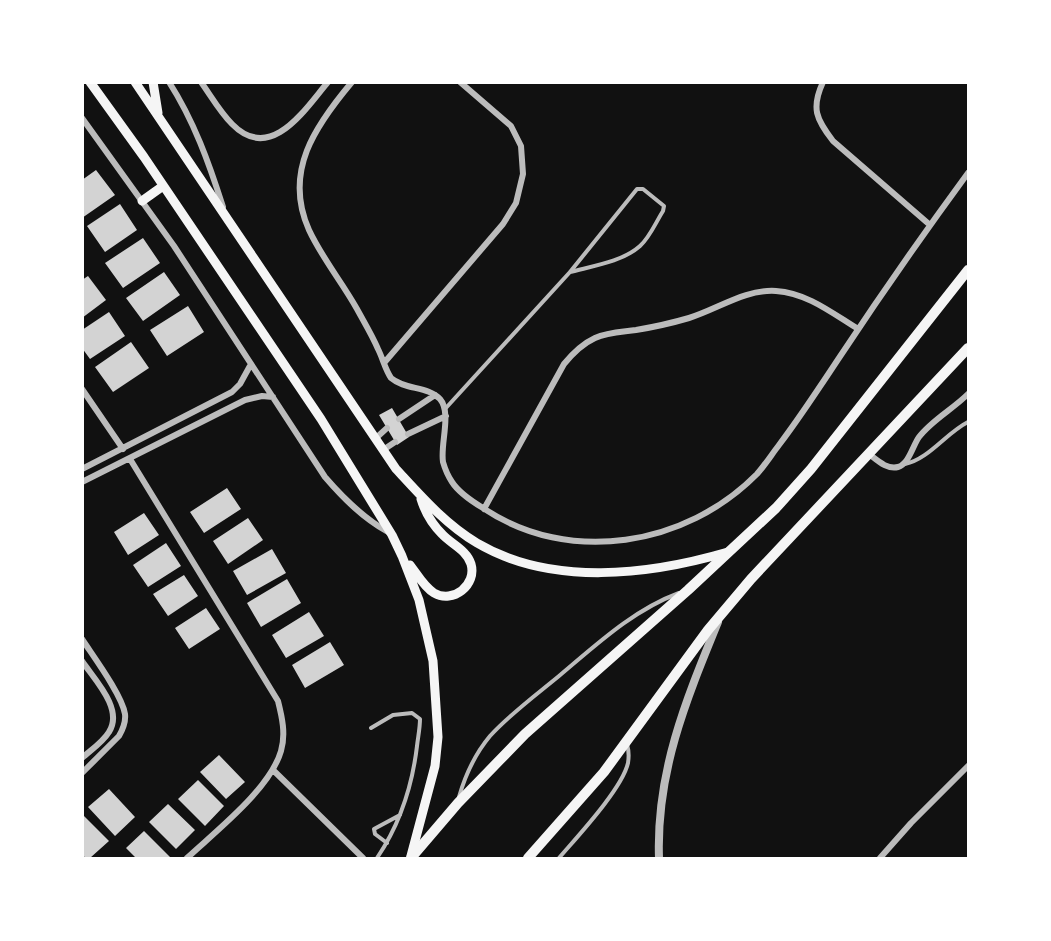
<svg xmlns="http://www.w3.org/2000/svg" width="1051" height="941" font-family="Karla,sans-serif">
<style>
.building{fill:#d3d3d3}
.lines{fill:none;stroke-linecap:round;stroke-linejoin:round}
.service{stroke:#bcbcbc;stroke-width:4}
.minor{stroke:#bcbcbc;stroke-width:6}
.tertiary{stroke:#bcbcbc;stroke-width:8}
.secondary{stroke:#f5f5f5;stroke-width:9}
.primary{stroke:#f5f5f5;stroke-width:10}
</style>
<rect width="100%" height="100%" fill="#111"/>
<!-- building -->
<path class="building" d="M96,170l19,25 -33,23v-38z
M120,204l17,26 -32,22 -18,-26z
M143,238l17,25 -37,25 -18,-25z
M164,272l16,23 -37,26 -17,-23z
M88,276l18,24 -24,18v-38z
M188,306l16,26 -37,24 -17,-26z
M109,312l16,24 -35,23 -8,-11v-18z
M131,342l18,26 -36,24 -18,-25z
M392,408l17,29 -12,8 -18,-30z
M227,488l14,21 -37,24 -14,-21z
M144,513l15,22 -31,20 -14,-23z
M248,518l15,22 -35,24 -15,-23z
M166,543l15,23 -33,21 -15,-22z
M272,549l14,24 -39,22 -14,-24z
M184,575l14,21 -30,20 -15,-22z
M287,579l14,24 -40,24 -14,-24z
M206,608l14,21 -31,20 -14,-21z
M309,612l15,24 -38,22 -14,-23z
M330,642l14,23 -39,23 -13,-23z
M219,755l26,27 -19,17 -26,-27z
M198,780l26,26 -19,20 -27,-27z
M109,789l26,28 -20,19 -27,-29z
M168,804l27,26 -19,19 -27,-27z
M82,814l27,27 -19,17h-4l-4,-3z
M144,831l27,27h-35l-10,-10z"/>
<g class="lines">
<!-- service -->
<path class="service" d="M637,189h6l21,17 -1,5c-7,11 -13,26 -23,35 -18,16 -47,20 -70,26z
M445,409l125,-137
M905,464c24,-5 41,-31 63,-42
M371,728l22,-13 19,-2 8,6c0,9 -2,18 -3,27 -5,42 -17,78 -40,112
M459,797c6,-21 16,-43 31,-61 20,-22 46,-41 69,-60 37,-31 74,-66 120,-83
M387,843l-12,-9 -1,-5 26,-14
M559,858c18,-21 63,-69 69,-95 1,-6 1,-12 -1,-19"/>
<!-- minor -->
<path class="minor" d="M169,82c25,39 40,81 54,125
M201,82c10,14 19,30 31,42 39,40 73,-15 96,-42
M352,82c-37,44 -69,90 -43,148 13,28 33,52 48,79 7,13 15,26 21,40 5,10 7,20 13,29 14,12 37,8 49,21 12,14 0,45 3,63 2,7 5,14 9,20 7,11 21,20 31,26 86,58 203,38 274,-34 8,-9 15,-20 22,-29 22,-29 42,-60 62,-90 41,-62 83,-122 127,-182
M823,82c-12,26 -7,37 10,59l97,84
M82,118l92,128 151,231c19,22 38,41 63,55
M384,363l119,-139 13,-21 7,-29 -2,-28 -10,-20 -51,-44
M82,389l41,60
M399,419l36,-24
M408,434l38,-18
M376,438l11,-10
M383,450l12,-8
M869,454c8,6 18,16 29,13 11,-3 15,-22 21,-30 13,-17 34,-28 49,-43
M130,459l148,242c4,16 8,33 3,50 -11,38 -65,80 -94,107
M82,469l150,-77 8,-8 11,-20
M82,482l163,-82 17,-4 11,1
M484,509l80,-145c9,-11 18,-20 31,-26 13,-6 27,-6 41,-8 18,-3 36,-7 53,-12 29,-9 56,-29 87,-27 31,2 56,22 82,38
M82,639c11,17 40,56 43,75 1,8 -2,15 -6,22l-37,37
M82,661c12,18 42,48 27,71 -6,10 -18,18 -27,26
M273,770l90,88
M880,858l31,-35 57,-57"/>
<!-- tertiary -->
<path class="tertiary" d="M659,858c-3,-86 27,-158 59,-236"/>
<!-- secondary -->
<path class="secondary" d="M90,82l54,75 177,262 71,116 10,21 17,44 14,61 5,76 -3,29 -24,90
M135,82l261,387c25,27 49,55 81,74 75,44 172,32 251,9
M153,82l5,31
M142,201l21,-15
M410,565c7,9 14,22 24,28 19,11 43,-8 37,-29 -4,-14 -20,-20 -29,-30 -10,-10 -17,-22 -21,-35"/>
<!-- primary -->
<path class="primary" d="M411,858l47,-55 67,-69 163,-144 88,-82 35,-39 157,-199
M528,858l76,-86 104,-142 43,-51 217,-231"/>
</g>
<!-- border -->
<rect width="1051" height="941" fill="none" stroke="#ffffff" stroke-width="168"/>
</svg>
